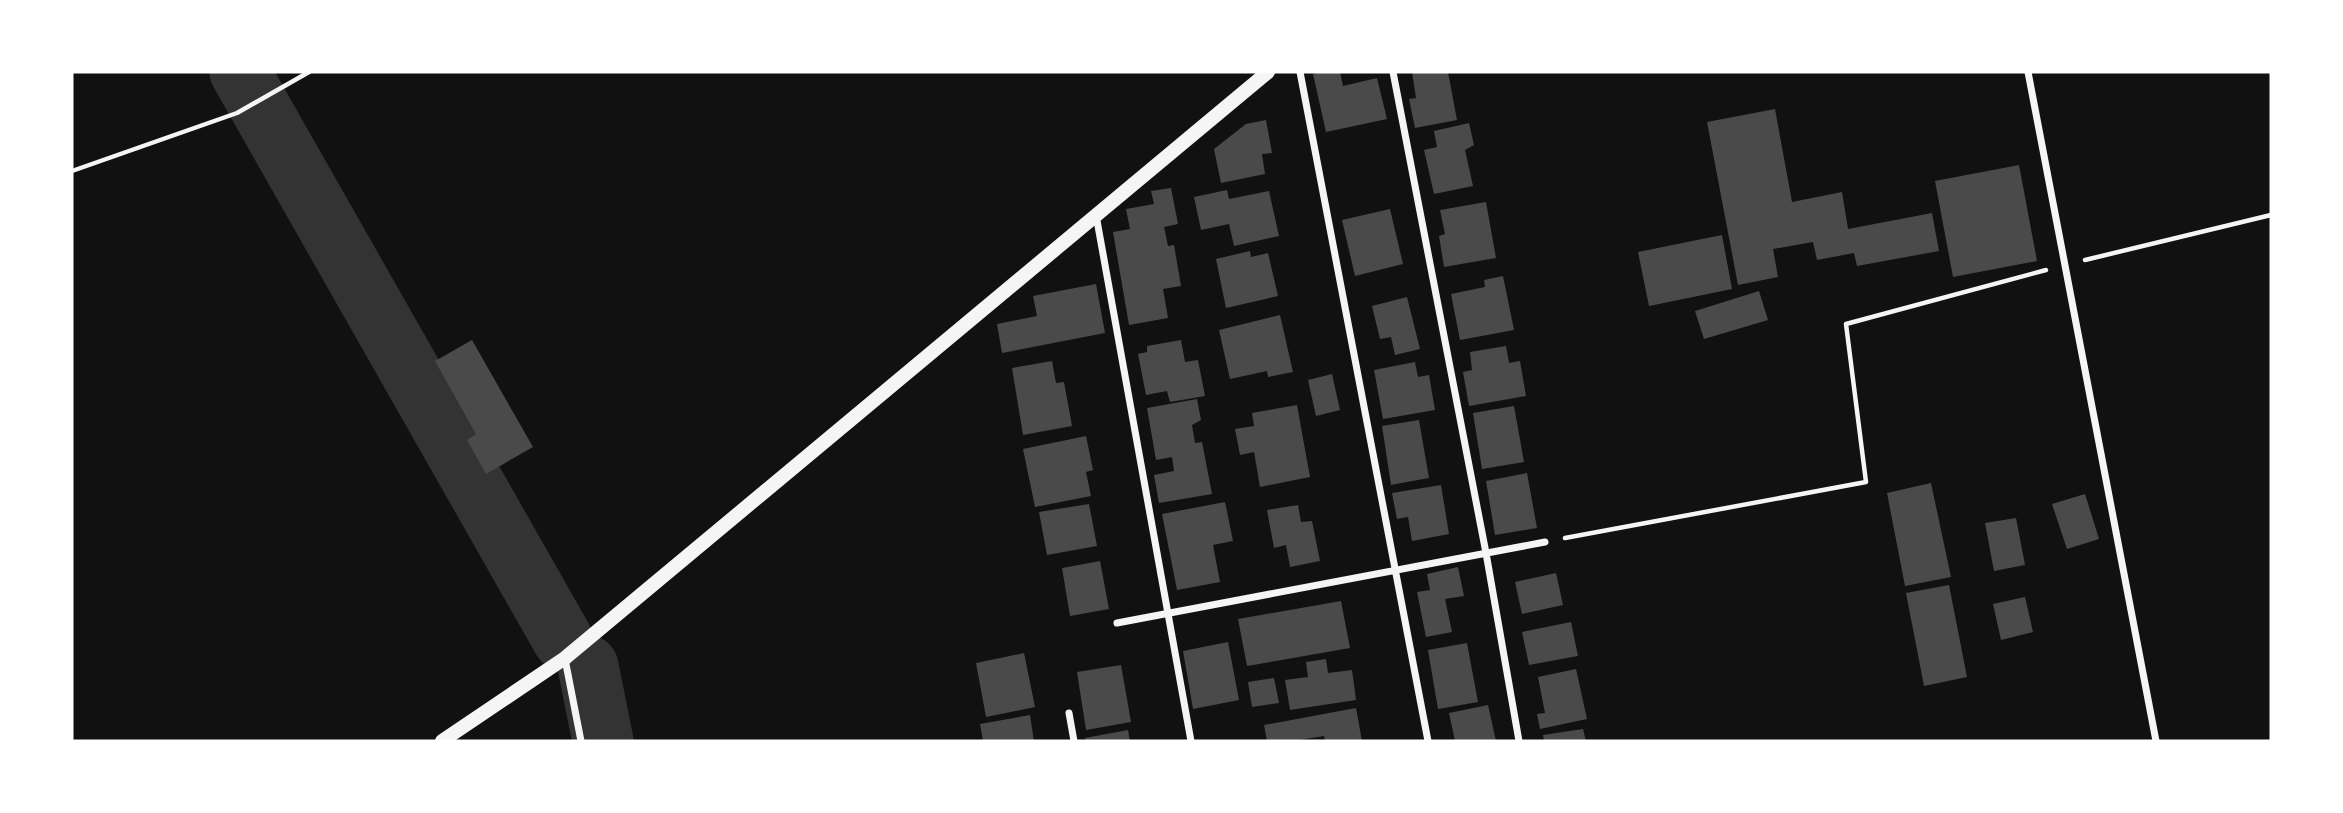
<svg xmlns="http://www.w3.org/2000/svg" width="2343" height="813" font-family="'Asap Condensed',sans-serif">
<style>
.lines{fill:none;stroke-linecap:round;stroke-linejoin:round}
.river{stroke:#333;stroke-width:61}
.building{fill:#4a4a4a}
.path{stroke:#f5f5f5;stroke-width:4.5}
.minor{stroke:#f5f5f5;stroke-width:7}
.secondary{stroke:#f5f5f5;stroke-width:14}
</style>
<rect width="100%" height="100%" fill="#111"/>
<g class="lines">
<!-- river -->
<path class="river" d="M240,72l323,568
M588,666l15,75"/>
</g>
<!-- building -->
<path class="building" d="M1321,72h19l3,14 34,-8 10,41 -61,13 -13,-58z
M1412,72h36l9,48 -42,8 -6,-29 7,-1z
M1775,109l17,93 50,-10 6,37 84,-16 7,38 -82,15 -3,-13 -37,7 -4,-18 -40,7 5,28 -40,8 -31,-163z
M1266,120l6,33 -10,1 3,20 -44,9 -7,-34 32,-25z
M1469,123l5,22 -9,5 8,36 -39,8 -10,-44 13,-3 -3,-16z
M2019,165l18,96 -84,16 -18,-96z
M1171,188l7,36 -14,3 4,19 6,-1 7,41 -18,3 5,29 -39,7 -16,-93 17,-3 -4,-20 28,-5 -3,-13z
M1227,190l2,9 40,-8 10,45 -45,10 -5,-22 -28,6 -7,-33z
M1486,202l10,56 -52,9 -5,-31 6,-2 -5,-24z
M1390,209l13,55 -48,12 -13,-56z
M1722,235l10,54 -83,17 -11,-54z
M1250,251l1,6 17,-4 10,43 -52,12 -10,-49z
M1503,276l11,54 -54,10 -9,-46 34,-7 -1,-7z
M1096,284l9,49 -103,20 -5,-29 40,-8 -4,-20z
M1759,291l9,29 -64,19 -9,-28z
M1407,297l13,52 -25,6 -4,-18 -11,2 -8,-33z
M1280,315l13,57 -25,5 -1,-6 -37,8 -11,-49z
M472,340l61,107 -47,27 -19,-34 9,-6 -41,-73z
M1181,340l4,22 13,-2 7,36 -35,6 -3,-11 -21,4 -8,-41 9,-2v-6z
M1506,346l3,17 11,-2 6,35 -57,10 -6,-34 9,-2 -2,-18z
M1052,361l4,22 8,-1 8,44 -49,9 -11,-67z
M1415,362l3,15 11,-2 6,35 -52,9 -9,-49z
M1332,374l8,36 -24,6 -8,-36z
M1197,399l4,21 -9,5 3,18 7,-1 10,52 -53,9 -5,-28 20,-4 -2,-14 -16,3 -9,-52z
M1297,405l13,72 -50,10 -6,-35 -14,3 -5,-26 19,-3 -2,-13z
M1514,406l10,56 -42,7 -9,-56z
M1419,420l10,58 -38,7 -9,-59z
M1086,436l7,34 -7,2 5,24 -56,11 -12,-58z
M1527,473l10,55 -42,7 -9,-54z
M1931,483l20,94 -46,9 -18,-93z
M1441,485l8,49 -37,7 -4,-24 -11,2 -5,-26z
M2085,494l14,45 -32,10 -15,-45z
M1225,502l8,39 -20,4 7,37 -43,8 -15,-76z
M1089,504l8,42 -50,9 -8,-43z
M1298,505l3,17 11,-1 8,40 -30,6 -4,-22 -12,3 -7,-38z
M2016,518l9,47 -31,6 -9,-48z
M1100,561l9,48 -39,7 -8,-48z
M1458,567l6,29 -19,3 7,33 -26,5 -9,-45 13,-2 -3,-16z
M1556,573l7,32 -41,9 -7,-32z
M1949,585l18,92 -43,9 -18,-93z
M2025,597l8,35 -32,8 -8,-36z
M1341,601l9,47 -103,18 -9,-47z
M1571,622l7,34 -49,9 -7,-33z
M1228,642l11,58 -46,9 -10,-58z
M1467,643l11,59 -40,7 -10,-59z
M1024,653l11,54 -49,10 -10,-54z
M1326,659l2,14 24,-3 4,30 -66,10 -5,-30 23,-3 -2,-15z
M1121,665l10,57 -45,8 -9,-58z
M1576,669l11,50 -47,10 -3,-15 8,-1 -7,-36z
M1274,678l5,25 -27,4 -4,-25z
M1488,705l8,36h-41l-6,-28z
M1356,708l6,33h-37l-1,-5 -31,5h-26l-3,-16z
M1030,715l4,26h-51l-3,-17z
M1583,729l3,12h-42l-1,-6z
M1128,730l2,11h-44l-1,-3z"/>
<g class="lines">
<!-- path -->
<path class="path" d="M72,171l165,-58 72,-41
M2085,260l186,-45
M1565,538l301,-56 -20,-158 200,-54"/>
<!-- minor -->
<path class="minor" d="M1300,72l128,669
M1393,72l93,481 33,188
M2028,72l128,669
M1096,215l95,526
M1117,623l428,-81
M565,659l16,82
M1069,713l5,28"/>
<!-- secondary -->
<path class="secondary" d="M442,741l123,-83 703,-586"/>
</g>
<!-- border -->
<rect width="2343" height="813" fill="none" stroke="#ffffff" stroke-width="147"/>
</svg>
